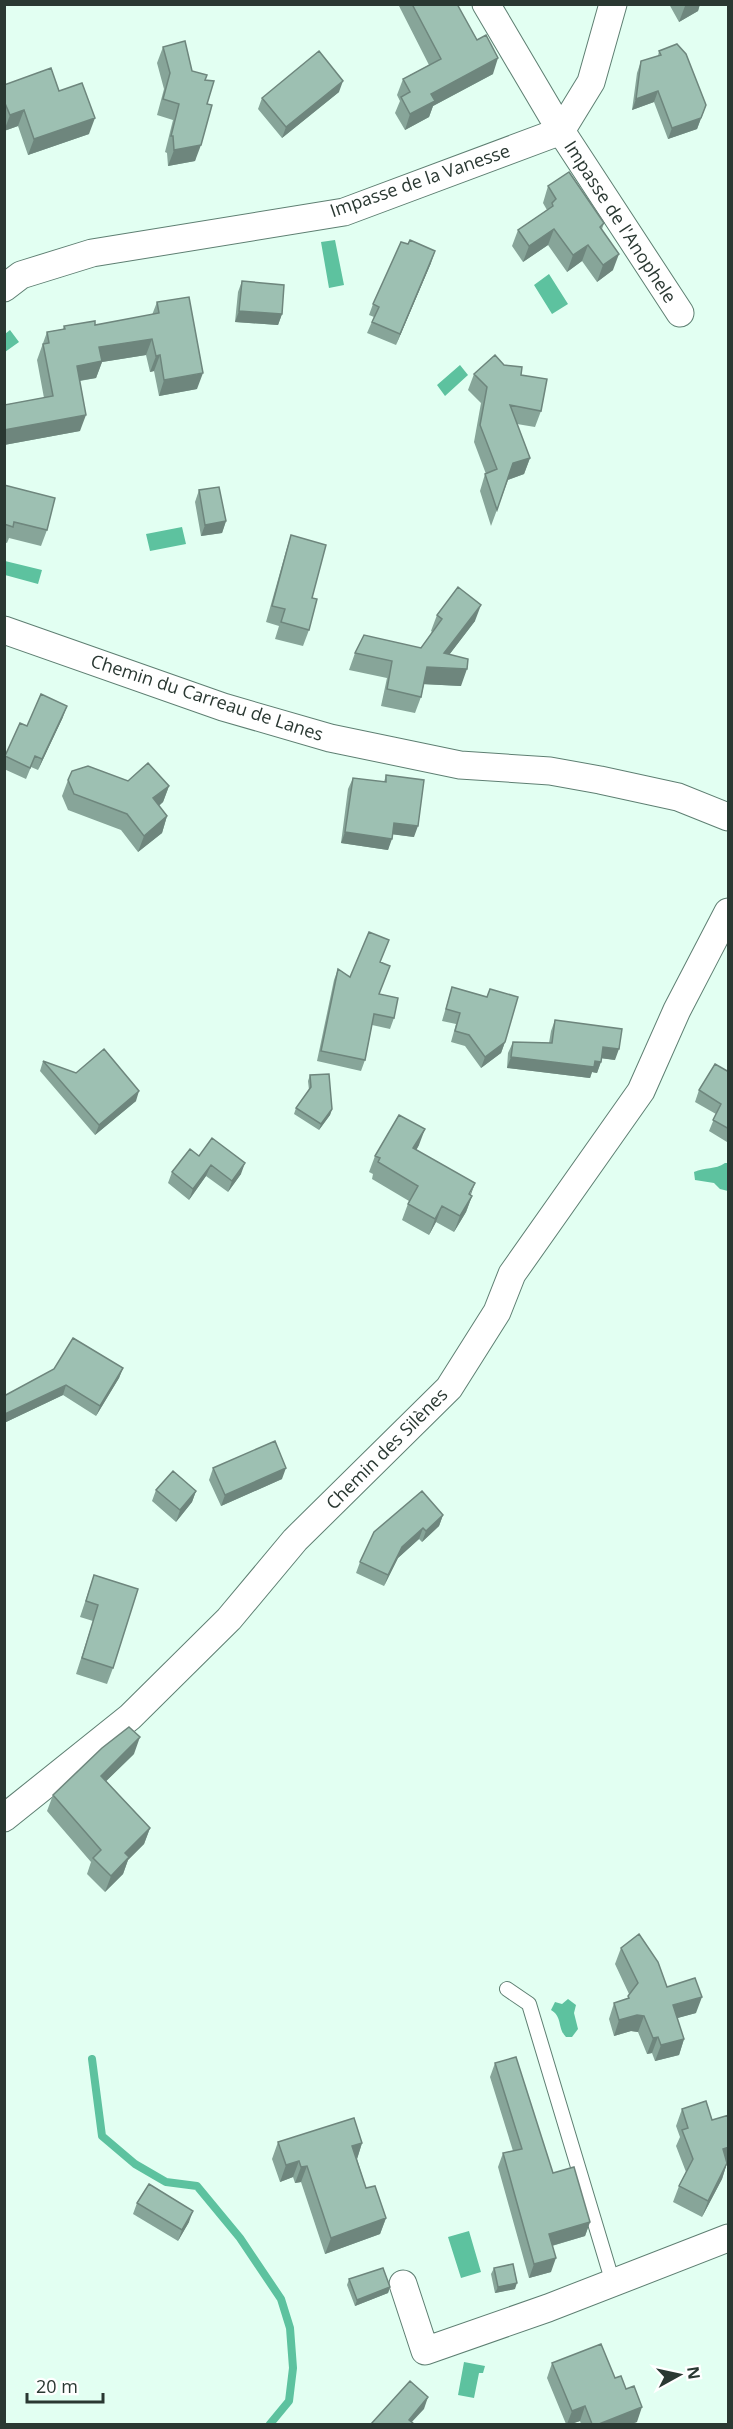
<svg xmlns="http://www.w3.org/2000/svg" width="733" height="2429" font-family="'Open Sans',sans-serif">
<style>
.water{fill:#5dc29f}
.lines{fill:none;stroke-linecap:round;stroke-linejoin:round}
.stream{stroke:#5dc29f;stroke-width:8}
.service-casing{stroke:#5e7f72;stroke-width:16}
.minor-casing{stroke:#5e7f72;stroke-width:29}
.service{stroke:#fff;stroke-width:14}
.minor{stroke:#fff;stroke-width:27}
.wall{fill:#87a599}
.shaded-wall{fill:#6e867d}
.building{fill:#9dc0b2;stroke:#6e867d;stroke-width:1.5}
.labels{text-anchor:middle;stroke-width:4.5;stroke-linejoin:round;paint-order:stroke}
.street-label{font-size:18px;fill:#2a3832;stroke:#fff}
</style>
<rect width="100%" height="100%" fill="#e2fff2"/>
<!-- water -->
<path class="water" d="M335,240l9,45 -15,3 -8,-46z
M549,274l19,30 -16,10 -18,-29z
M10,330l9,12 -14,10v-18z
M460,365l8,10 -23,21 -8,-11z
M182,527l4,17 -36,7 -4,-17z
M5,561l37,9 -4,14 -33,-9z
M725,1163h3v28l-8,-2 -6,-6 -19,-3 -1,-8c11,-5 21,-2 31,-9z
M568,1999l8,6 -2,8 4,16 -6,8h-6c-9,-9 -3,-20 -15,-27l4,-8 7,2z
M469,2231l12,41 -20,6 -13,-41z
M464,2362l21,4 -2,7h-4l-5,25 -16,-3z"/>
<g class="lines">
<!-- stream -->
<path class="stream" d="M92,2059l10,77 33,28 31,18 31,4 43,52 41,61 9,29 3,40 -4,33 -19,23"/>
<!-- service casing -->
<g class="service-casing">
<path id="service" d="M507,1989l22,15 84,279"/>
</g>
<!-- minor casing -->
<g class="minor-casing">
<path id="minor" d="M486,4l75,127 119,182
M4,288l17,-13 71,-22 252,-41 217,-81 30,-49 22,-78
M4,630l219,77 107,31 130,27 90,6 50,9 78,17 50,20
M4,1818l126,-101 99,-98 66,-79 154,-152 48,-76 15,-38 129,-183 36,-81 51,-98
M403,2284l22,67 123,-43 180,-70"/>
</g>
<!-- service -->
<use href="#service" class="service"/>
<!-- minor -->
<use href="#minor" class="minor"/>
</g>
<!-- wall -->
<path class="wall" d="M398,4h59l36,70 -60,32 -4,11 -24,13 -10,-17 5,-12 -3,-6 6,-16 26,-14z
M669,4h31l-2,7 -19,11z
M163,47l29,24 13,9 2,24 -12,57 -27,5 -1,-13 -2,-1 8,-32 -16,-5 7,-26 -7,-26z
M659,51l47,54 -9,24 -29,10 -14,-37 -22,8 5,-37 4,-12 17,-5z
M4,85l85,49 -61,21 -10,-29 -14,5z
M339,92l-57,46 -24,-29 4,-11z
M548,186l56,37 -2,6 11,41 -16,12 -15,-21 -15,11 -19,-27 -25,17 -11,-16 6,-16 29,-20 -4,-7z
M431,263l-35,82 -29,-12 7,-16 -5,-2 4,-11z
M242,281l40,33 -4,11 -43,-3 3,-30z
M157,302l40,87 -38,7 -5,-25 -4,1 -4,-17 -44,7 -6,16 -16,3v50l-76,14v-40l40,-7 -7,-38 10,-28 16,-3 1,-3 31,-1 57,-10z
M504,365l17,10 20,36 -6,16 -18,-3 13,34 -6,16 -16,6 -17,46 -11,-35 5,-17h1l-12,-32 7,-39 -13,-13 6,-16z
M4,485l43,45 -6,16 -32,-8 -2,5 -3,-1z
M199,490l27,31 -4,12 -21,3 -6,-34z
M291,535l21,63 -3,32 -6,16 -28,-7 4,-13 -13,-4 20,-71z
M437,615l38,6 -26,34 12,31 -37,-2 -3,13 -6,16 -34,-7 6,-28 -38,-8 6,-17 66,-5 11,-16 -1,-1z
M63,717l-25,53 -7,-3 -5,12 -22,-10v-13z
M386,775l28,62 -22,-3 -4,16 -47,-7 7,-54 5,-11 31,4z
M68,780l60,1 41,5 -6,16 -4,4 8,10 -5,17 -24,19 -17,-22 -53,-20 -6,-14z
M380,962v32l14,24 -4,11 -18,-4 -7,35 -4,11 -44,-10 17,-81 4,-11 12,8z
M452,987l35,10 3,-8 15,53 -4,11 -20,15 -16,-22 -14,-4 5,-18 -14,-3z
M555,1020l60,40 -13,-2 -5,15 -5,-1 -2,6 -83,-10 1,-15 5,-11 36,1 2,-12z
M43,1061l33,12 60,28 -41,34 -55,-64z
M729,1072v68l-2,2 -18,-11 7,-17 -21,-12 4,-12z
M310,1075l22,34 -2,6 -11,15 -25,-16 2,-6 13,-18 -1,-9z
M419,1145l-3,5 56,46 -6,16 -12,20 -18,-10 -7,13 -27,-15 7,-19 -37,-22 1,-5 -4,-2 6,-16z
M199,1156l42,18 -13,18 -22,-16 -17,24 -21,-17 4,-11z
M123,1368l-4,10 -23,38 -33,-21 -59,28v-27z
M213,1468l69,11 -61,27 -12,-26z
M156,1490l40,1 -4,11 -16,20 -24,-21z
M443,1515l-4,11 -17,16 -3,-3 -21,19 -14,28 -28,-13 4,-11z
M94,1575l19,93 -6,16 -31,-10 17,-53 -13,-4z
M134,1754l-28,27 44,47 -6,16 -16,16 -5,14 -18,18 -18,-18 4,-12 -44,-51 6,-16z
M621,1948l46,39 29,26 -19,5 7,21 -5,16 -24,6 -3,-8 -5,1 -9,-22 -7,-1 -17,5 -5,-17 5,-16 13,-4 2,-5 -14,-30z
M495,2063l58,110 37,49 -5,14 -33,10 -1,26 -22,6 -31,-111 5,-14 10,-2 -23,-74z
M682,2109l30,11 17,-5v46l-2,1v1l-5,16 -20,38 -29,-15 6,-16 7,-14 -10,-26 4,-9 -4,-11z
M278,2142l84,1 -5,16 9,29 20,30 -6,16 -55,20 -24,-72 -6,1 -2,-6 -13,5 -8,-23z
M137,2203l52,19 -11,19 -45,-27z
M494,2268l21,21 -20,4 -4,-19z
M349,2279l41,8 -2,6 -33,13 -8,-21z
M552,2363l63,15 22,44 -6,2h-50l-1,-3 -9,3h-5l-19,-46z"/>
<!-- shaded-wall -->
<path class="shaded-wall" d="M687,4h13l-2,7 -19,11 6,-16z
M498,58l-5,16 -60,32 -4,11 -24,13 5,-16 21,-20z
M343,81l-4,11 -57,46 4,-11z
M658,91l-4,11 -22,8 4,-11z
M706,105l-9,24 -29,10 4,-11z
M24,110l-6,16 -14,5 6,-16z
M95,118l-6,16 -61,21 6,-16z
M201,145l-6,16 -27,5 6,-16z
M554,229l-6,16 -25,17 6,-16z
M588,245l-6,16 -15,11 6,-17z
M435,251l-4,12 -35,82 4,-11z
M619,254l-6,16 -16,12 6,-17z
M239,311l43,3 -4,11 -43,-3z
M152,339l-6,16 -44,7 -6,16 -25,4 6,-16 22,-19z
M160,355l-6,16 -4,1 6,-16z
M203,373l-6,16 -38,7 5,-16z
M86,415l-6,16 -76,14v-15z
M530,458l-6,16 -17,6 6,-17z
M226,521l-4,12 -21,3 4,-11z
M481,605l-6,16 -36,47 28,1 -6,17 -40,-2 6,-17 17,-14z
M67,706l-4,11 -25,53 4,-11z
M169,786l-6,16 -16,13 6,-17z
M167,816l-5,17 -24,19 6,-16z
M394,823l24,3 -4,11 -24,-3z
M345,832l47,7 -4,11 -47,-7z
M505,1042l-4,11 -20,15 4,-11z
M603,1047l16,2 -4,11 -16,-2z
M511,1057l84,4 6,1 -4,11 -5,-1 -2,6 -83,-10z
M139,1091l-3,10 -41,34 4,-10z
M332,1109l-2,6 -11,15 2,-6z
M425,1129l-6,16 -11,20 5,-17z
M245,1163l-4,11 -13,18 4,-11z
M211,1165l-5,11 -17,24 4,-11z
M475,1183l-6,17 3,-4 -6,16 -12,20 6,-16z
M442,1206l-6,16 -7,13 6,-16z
M123,1368l-4,10 -23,38 4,-10z
M66,1385l-3,10 -59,28 1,-9z
M286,1468l-4,11 -61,27 4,-11z
M196,1491l-4,11 -16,20 4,-12z
M443,1515l-4,11 -17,16 4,-11z
M423,1528l-4,11 -21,19 -14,28 4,-11 14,-28z
M140,1737l-6,17 -39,38 6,-16z
M150,1828l-6,16 -16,16 -5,14 -18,18 6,-16 14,-23z
M702,1997l-6,16 -29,8 6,-16z
M637,2015l7,1 -6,16 -7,-1 -17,5 5,-16z
M658,2037l-6,16 -5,1 6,-16z
M684,2039l-5,16 -24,6 6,-16z
M362,2143l-5,16 -5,-13z
M729,2147v14l-12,4 6,-16z
M299,2161l-6,16 -13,5 6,-17z
M727,2163l-5,16 -20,38 6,-16z
M307,2166l-6,16 -6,1 6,-16z
M193,2211l-4,11 -11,19 4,-11z
M386,2218l-6,16 -55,20 6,-16z
M590,2222l-5,14 -41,12 5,-14z
M556,2258l-5,14 -22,6 5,-14z
M517,2283l-2,6 -20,4 3,-6z
M390,2287l-2,6 -33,13 2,-6z
M428,2397l-4,12 -14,15 -1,-4z
M585,2406l-5,15 -9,3h-4l5,-13z
M642,2407l-5,15 -6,2h-32z"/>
<!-- building -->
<path class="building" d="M412,4h45l20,36 9,-5 12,23 -67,36 4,7 -25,13 -9,-17 9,-5 -7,-13 38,-20z
M185,41l7,30 15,4 -2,5 9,1 -7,23 5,1 -11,40 -27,5 -1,-14h-2l8,-32 -16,-5 7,-26 -7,-26z
M677,44l9,10 20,51 -5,13 -29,10 -14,-37 -22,8 5,-38 20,-6 -2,-4z
M319,51l24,30 -57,46 -24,-29z
M51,68l8,23 23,-8 13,35 -61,21 -10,-29 -14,5 -6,-14v-16z
M569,172l35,51 -4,4 19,27 -16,11 -15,-20 -15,10 -19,-26 -25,17 -11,-16 35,-24 -1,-3 4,-4 -8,-13z
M410,240l25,11 -35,83 -28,-12 7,-15 -6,-3 28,-62 7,2z
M242,281l42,4 -2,29 -43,-3z
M189,297l14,76 -39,7 -4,-25 -4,1 -4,-17 -53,8 3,14 -25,5 9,49 -82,15v-25l49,-9 -10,-52 6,-1 -2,-11 18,-3 -1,-3 31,-5v4l64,-12 -2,-11z
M495,355l9,10 18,2 -1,8 26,4 -6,32 -31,-6 20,53 -17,5 -16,47 -12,-36 12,-5 -17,-44 7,-38 -13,-13z
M4,485l51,13 -8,32 -33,-8 -1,5 -9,-3z
M219,487l7,34 -21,4 -6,-35z
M291,535l35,10 -14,53 5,1 -8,31 -28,-8 4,-13 -13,-3z
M458,587l23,18 -37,48 24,6 -1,10 -40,-2 -6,30 -34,-8 5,-28 -37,-8 9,-18 57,13 21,-29 -5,-4z
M41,694l26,12 -25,53 -7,-3 -5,12 -25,-12 15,-33 7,3z
M148,763l21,23 -16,12 14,18 -23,20 -17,-22 -53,-20 -6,-14 4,-9 16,-5 40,15z
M386,775l38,5 -6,46 -24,-3 -2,16 -47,-7 8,-54 33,4z
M369,932l20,8 -9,22 10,4 -11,28 19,4 -4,20 -20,-4 -9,46 -44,-9 17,-82 12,8z
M452,987l35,10 3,-8 28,8 -13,45 -20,15 -16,-22 -14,-4 5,-18 -14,-4z
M555,1020l67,9 -3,20 -16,-2 -2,15 -6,-1 -1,6 -83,-10 2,-15 39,1z
M104,1049l35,42 -40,34 -56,-64 33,12z
M715,1064l14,8v57l-16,-9 8,-16 -22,-14z
M329,1074l3,35 -11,15 -25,-16 15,-21 -1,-12z
M399,1115l26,14 -12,19 62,35 -6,11 3,2 -12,20 -18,-10 -7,13 -27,-15 10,-18 -40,-24 2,-4 -5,-2z
M212,1138l33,25 -13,18 -21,-16 -18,24 -21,-17 18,-23 9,7z
M73,1338l50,30 -23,38 -34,-21 -61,29 -1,-18 50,-27z
M275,1441l11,27 -61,27 -12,-27z
M173,1471l23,20 -16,19 -24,-20z
M422,1491l21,24 -17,16 -3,-3 -21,19 -14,28 -28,-13 14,-30z
M94,1575l44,14 -25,79 -31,-10 16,-53 -12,-4z
M129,1727l11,10 -39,39 49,52 -25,25 4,4 -18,19 -18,-18 8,-8 -48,-55 49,-47z
M639,1934l19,28 9,25 28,-9 7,19 -29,8 11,34 -23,6 -3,-8 -5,1 -9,-22 -7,-1 -18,5 -5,-17 15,-5 -1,-2 10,-13 -17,-35z
M516,2057l37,116 21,-6 16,55 -41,12 7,24 -22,6 -31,-111 19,-4 -27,-86z
M706,2101l6,19 17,-5v32l-6,2 4,14 -19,38 -29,-15 14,-27 -11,-29 6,-2 -6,-19z
M354,2118l8,25 -10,3 14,42 9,-2 11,32 -55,20 -24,-72 -6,1 -2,-6 -13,4 -8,-23z
M149,2184l44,27 -11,19 -45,-27z
M513,2264l4,19 -19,4 -4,-19z
M383,2268l7,19 -33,13 -8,-21z
M601,2344l14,34 6,-2 5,13 8,-3 8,21 -43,17h-7l-7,-18 -13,5 -20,-48z
M410,2381l18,16 -19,23 5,4h-43z"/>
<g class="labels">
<!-- street labels -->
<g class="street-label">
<text transform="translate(420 181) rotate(-19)" y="6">Impasse de la Vanesse</text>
<text transform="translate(620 222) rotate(57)" y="6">Impasse de l'Anophele</text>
<text transform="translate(207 698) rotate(18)" y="6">Chemin du Carreau de Lanes</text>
<text transform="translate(387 1449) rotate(-45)" y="6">Chemin des Silènes</text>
</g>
</g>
<!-- border -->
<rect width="733" height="2429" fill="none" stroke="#2a3832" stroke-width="12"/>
<!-- north arrow -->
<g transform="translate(679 2375) rotate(82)" stroke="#ffffff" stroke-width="4.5" paint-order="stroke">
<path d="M0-4.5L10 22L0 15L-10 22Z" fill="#2a3832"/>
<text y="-9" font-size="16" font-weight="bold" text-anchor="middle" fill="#2a3832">N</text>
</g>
<!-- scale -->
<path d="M27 2393v9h76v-9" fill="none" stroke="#2a3832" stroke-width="3"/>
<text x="36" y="2393" font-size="18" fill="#2a3832" stroke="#ffffff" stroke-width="4.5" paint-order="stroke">20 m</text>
</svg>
